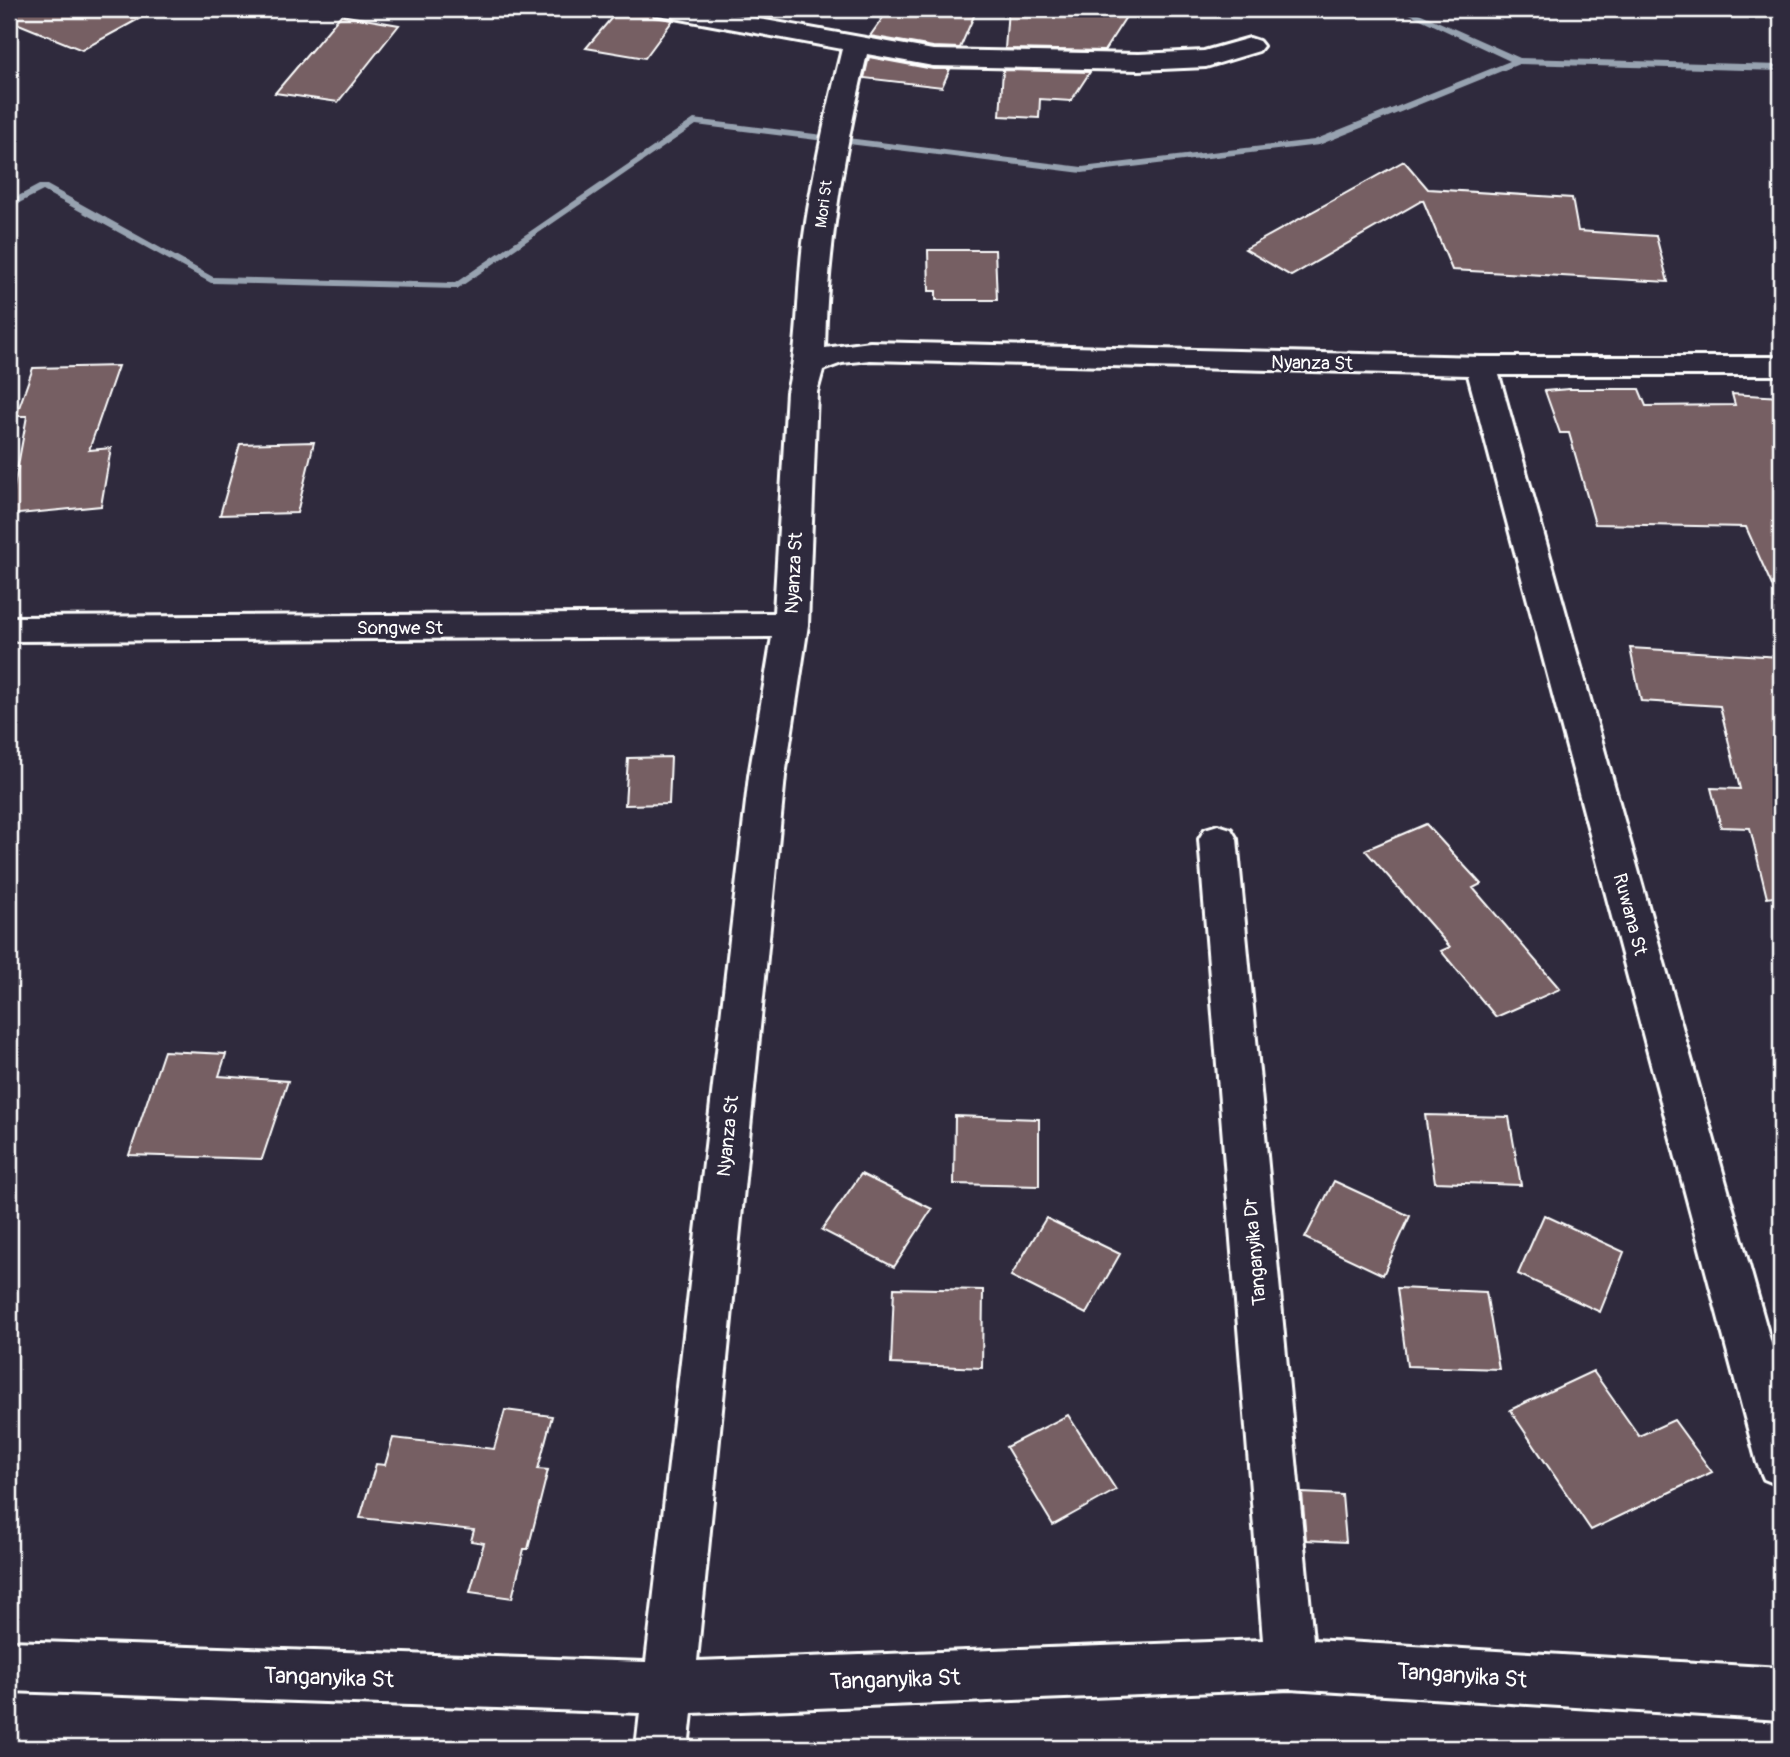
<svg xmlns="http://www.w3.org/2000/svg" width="1790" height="1757" font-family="Pangolin,sans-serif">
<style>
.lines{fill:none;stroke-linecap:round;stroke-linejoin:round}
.stream{fill:#97a2b0;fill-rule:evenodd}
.building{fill:#765f64;stroke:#fff;stroke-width:2}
.minor-casing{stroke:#fff;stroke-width:6}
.minor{fill:#2f2a3d;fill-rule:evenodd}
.labels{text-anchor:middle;stroke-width:5;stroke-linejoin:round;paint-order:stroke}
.far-street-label{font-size:16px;fill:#fff;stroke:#2f2a3d}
.street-label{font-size:19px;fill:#fff;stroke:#2f2a3d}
.near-street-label{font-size:23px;fill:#fff;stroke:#2f2a3d}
</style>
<rect width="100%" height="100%" fill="#2f2a3d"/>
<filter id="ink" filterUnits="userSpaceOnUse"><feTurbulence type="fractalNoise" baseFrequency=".0143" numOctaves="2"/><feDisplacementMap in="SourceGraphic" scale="14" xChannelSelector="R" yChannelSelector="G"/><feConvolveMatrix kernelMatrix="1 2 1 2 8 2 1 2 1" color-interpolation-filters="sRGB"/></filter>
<g filter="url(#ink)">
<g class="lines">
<!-- stream -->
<path class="stream" d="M1399,9h11l110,49 261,7v6l-262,-7 -200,81 -237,28 -386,-48 -239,164 -246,-6 -168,-92 -34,17v-7l30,-16h8l166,92 242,6 239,-164 388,48 232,-27 196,-79z"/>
</g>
<!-- building -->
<path class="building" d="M9,9h148l-75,41 -73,-30z
M619,9l32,3 3,5 19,3 -28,38 -59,-10z
M889,9h88l-17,39 -27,-1 -63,-11z
M1008,9h123l-27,42 -99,-2z
M341,15l58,10 -61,77 -63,-9z
M869,57l64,12h17l-8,18 -78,-9z
M1003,70l87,2 -19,29 -31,-2 -1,19 -39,-2z
M1404,161l24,28 144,9 6,33 78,5 12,46 -216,-12 -29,-70 -132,76 -46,-27z
M928,250h67l2,50h-61v-9h-7z
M118,366l-29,84 22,-2 -10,58 -92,9 18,-99h-11l17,-48z
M1569,389h70l7,17 89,-1 -3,-11 49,3v209l-35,-79 -151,-3 -26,-91h-9l-15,-42z
M314,442l-17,71 -77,2 20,-71z
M1630,648l151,9v239l-14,2 -17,-70 -29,-1 -10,-39 29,1 -20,-83 -79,-5z
M671,757l-2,47 -44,1 3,-47z
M1426,824l55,60 -8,4 87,101 -64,28 -55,-66 9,-4 -85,-97z
M164,1051l62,3 -7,22 69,5 -26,78 -133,-4z
M1425,1115l84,2 12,68 -86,-3z
M955,1116l84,3v67l-85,-2z
M861,1174l71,35 -38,58 -72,-37z
M1334,1181l76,35 -27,59 -78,-37z
M1544,1215l80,37 -24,60 -82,-38z
M1046,1218l74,36 -34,60 -75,-38z
M894,1288l89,2 -1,78 -91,-4z
M1397,1288l89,4 13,77 -92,-3z
M1593,1371l46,65 35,-16 38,52 -121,58 -81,-120z
M505,1410l47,6 -14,53 10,1 -20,79h-4l-12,49 -42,-6 14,-49 -13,-2 3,-11 -114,-12 16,-54 9,1 8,-27 101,11z
M1068,1415l48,75 -63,35 -47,-78z
M1302,1493l40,2 4,47 -40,-2z"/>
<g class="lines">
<!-- minor casing -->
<g class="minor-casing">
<path id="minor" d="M652,9h52l229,41 206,4 65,-3 46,-13 9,3 4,5 -4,5 -53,16 -67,3 -206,-4 -66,-12c-23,97 -40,194 -42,294l45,-6 611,15h300v18h-282l282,1004v107l-17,-7 -7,-16 -289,-1088 -598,-15 -28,3 -19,7 -6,22 -9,233 -23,151 -88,885 566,-21 -64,-801 6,-10 13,-4 13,4 6,10 76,801 468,28v52l-491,-31 -598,24 -4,35h-52l4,-35 -631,-22v-50l637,21 103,-886 23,-139 -763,4v-24l765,-4 13,-221c12,-48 10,-99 16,-149 9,-65 23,-130 39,-194l-178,-33 -9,-2z"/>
</g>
<!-- minor -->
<use href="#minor" class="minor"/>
</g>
</g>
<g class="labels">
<!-- far-street labels -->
<g class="far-street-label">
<text transform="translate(823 204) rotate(-83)" y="6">Mori St</text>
</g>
<!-- street labels -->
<g class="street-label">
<text transform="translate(1312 362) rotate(1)" y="7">Nyanza St</text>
<text transform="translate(793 573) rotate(-87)" y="7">Nyanza St</text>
<text x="400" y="634">Songwe St</text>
<text transform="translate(1631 914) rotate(75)" y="7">Ruwana St</text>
<text transform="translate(727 1136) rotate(-84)" y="7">Nyanza St</text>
<text transform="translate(1254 1252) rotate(-95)" y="7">Tanganyika Dr</text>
</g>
<!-- near-street labels -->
<g class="near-street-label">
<text transform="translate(1462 1675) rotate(4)" y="8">Tanganyika St</text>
<text transform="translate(329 1677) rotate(2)" y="8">Tanganyika St</text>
<text transform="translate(895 1679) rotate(-2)" y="8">Tanganyika St</text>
</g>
</g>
<!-- margin -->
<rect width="1790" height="1757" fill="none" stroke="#2f2a3d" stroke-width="35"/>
<rect x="18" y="18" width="1755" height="1722" fill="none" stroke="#fff" stroke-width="2.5" filter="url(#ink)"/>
</svg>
